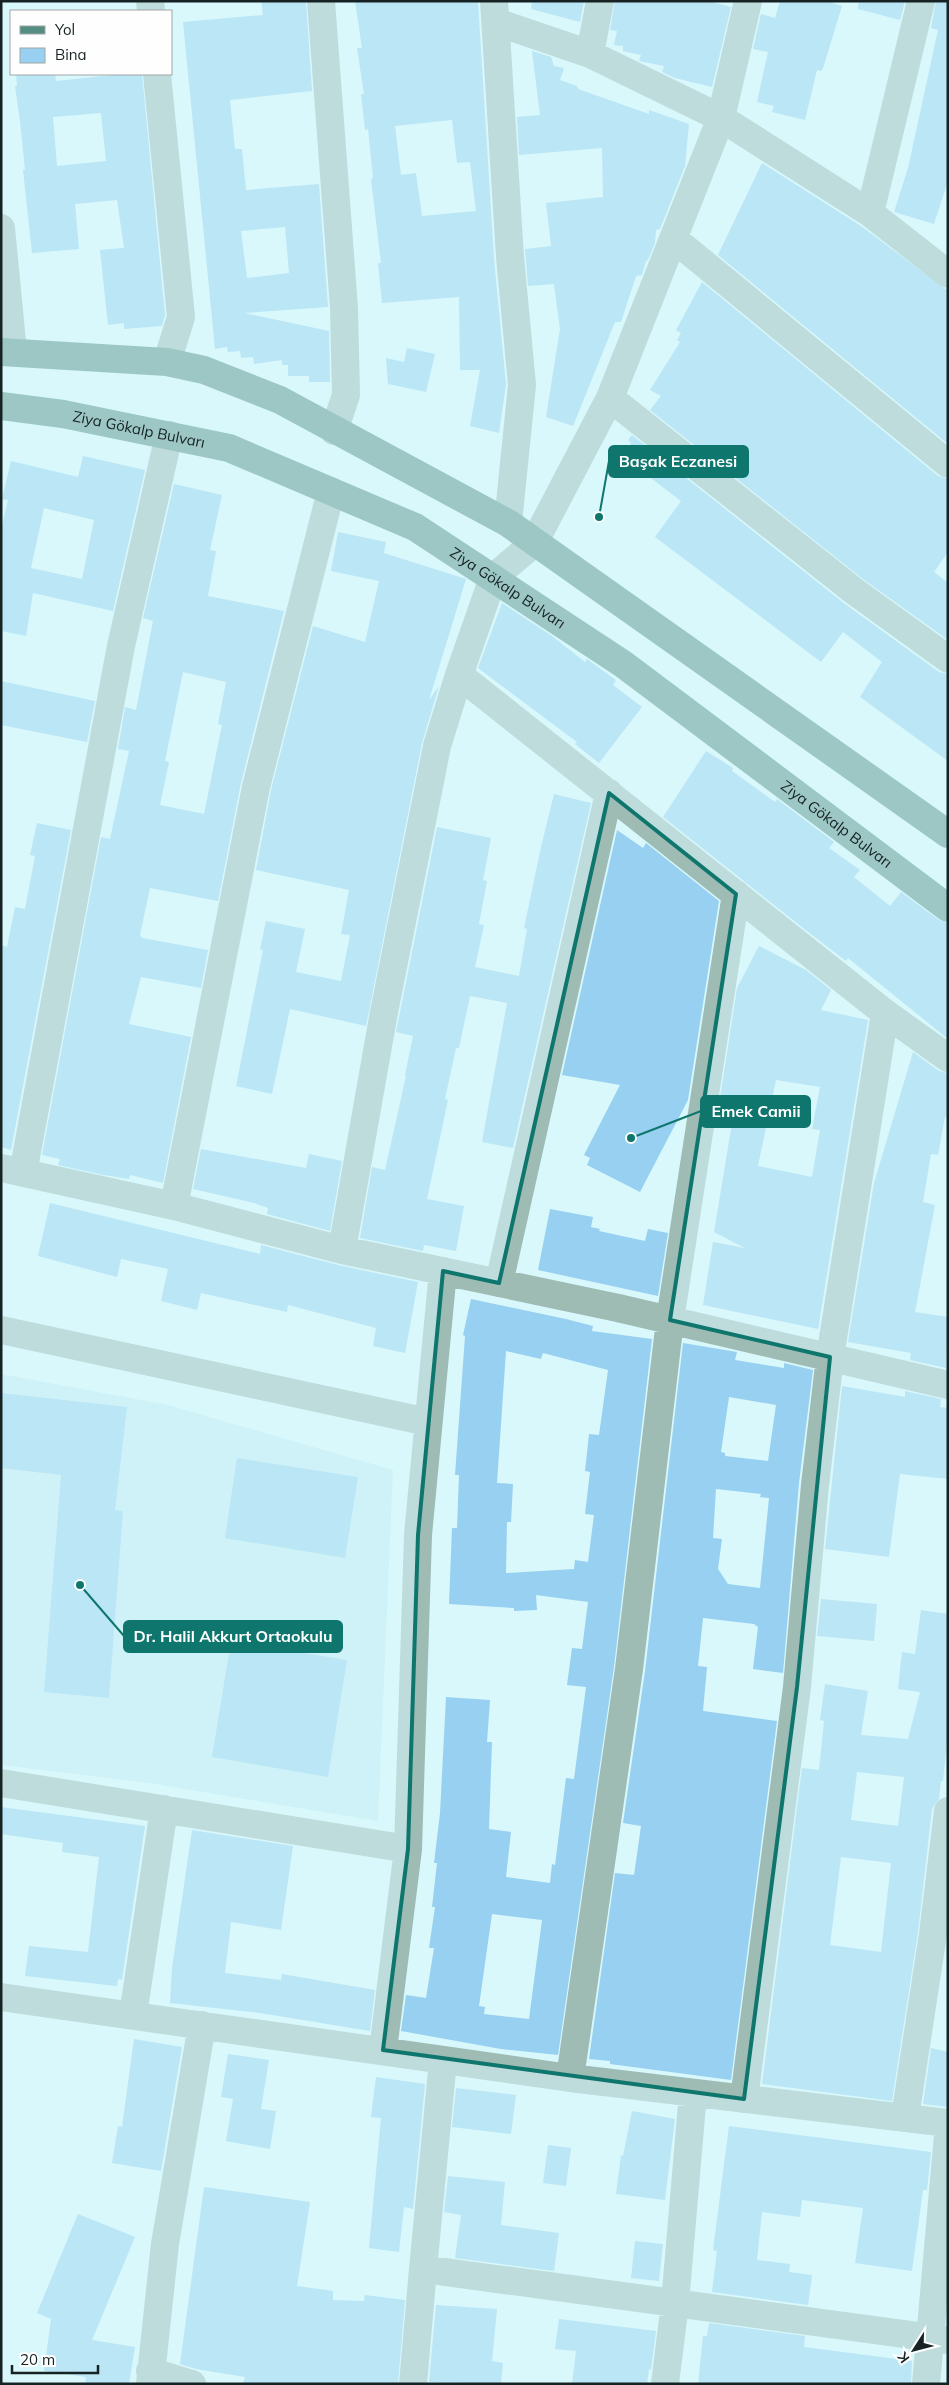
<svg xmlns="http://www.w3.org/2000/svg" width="949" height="2385" font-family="Mulish,sans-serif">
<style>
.built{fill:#c2ecf1}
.building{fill:#97d0f0;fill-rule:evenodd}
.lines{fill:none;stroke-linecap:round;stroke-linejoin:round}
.minor{stroke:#9ebbb4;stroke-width:28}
.major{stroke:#548d82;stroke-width:28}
.marked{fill:none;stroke:#0f766e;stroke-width:4;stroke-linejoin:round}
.labels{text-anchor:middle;stroke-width:5;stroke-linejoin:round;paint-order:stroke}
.street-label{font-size:15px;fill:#162223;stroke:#fefefe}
.leader{fill:none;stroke:#0f766e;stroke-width:2}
.callout-dot{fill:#0f766e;stroke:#fefefe;stroke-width:2}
.callout{fill:#0f766e;stroke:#0f766e;stroke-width:2}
.callout-label{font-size:16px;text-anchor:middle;font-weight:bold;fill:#fff}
</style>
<rect width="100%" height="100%" fill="#d8f8fc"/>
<!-- built -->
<path class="built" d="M1,1374l167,31 225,65 -15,351 -229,-38 -148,-18z"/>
<!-- building -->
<path class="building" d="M261,1h45l6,90 -82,9 5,49h7l4,41 73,-6 9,123 -84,6 85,18 1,51h-21v-6h-21v-11h-6v-5l-28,4 -1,-7 -12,1 -1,-7 -12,1 -1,-5 -12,2 -32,-327 80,-7zM285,227l4,46 -42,5 -6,-47z
M355,1h123l16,257 12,127 -7,48 -29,-7 10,-56h-20l-1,-73 -77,6 -4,-40h3l-10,-84 2,-1 -5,-49 -3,1 -4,-36h3l-7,-46h5zM452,120l5,43 13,-1 6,49 -54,5 -6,-43 -15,2 -6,-49z
M532,1h52l-4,21 -49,-13z
M615,1h93l23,6 -19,80 -37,-9 -13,-6 2,-6 -25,-5 2,-6 -18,-4v-5l-9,-1 3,-14 -7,-1z
M780,1h47l15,5 -19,62 -2,3 -4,-1 -12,50 -33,-8 2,-6 -17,-4 11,-50 -15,-3 8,-35 14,4z
M859,1h46l-5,19 -42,-11z
M936,1h12v180l-14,43 -40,-12 14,-44 30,-138 -7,-2z
M532,51l19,6 3,9 10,2 -4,12 17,6 1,3 71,25v-4l40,14 -4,42 -25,63 -4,1 -1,13 -7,17 -2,1 -4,14 -6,1 -15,46h-6l-42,104 -27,-9 14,-88 -6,-45 -26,2 -3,-37 26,-3 -5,-43 57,-6 -1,-49 -83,7 -2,-38 23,-2z
M16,74h39l1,7 66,-7h20l23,241 -3,11 -38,3v-6l-16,2 -8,-75 24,-2 -7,-48 -42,4 4,45 -47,4 -9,-83h2l-5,-49 -5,-35h2zM101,113l5,48 -49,5 -4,-49z
M762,163l99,63 87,65v153l-230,-189z
M702,282l236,194 10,3v73l-14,20 14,11v57l-85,-61 -213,-169 11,-14 -11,-6 30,-48 -3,-2 4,-7 -5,-3z
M407,348l28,6 -9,38 -38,-8 -2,-26 18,4z
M632,435l213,169 94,68 9,2v87l-88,-64 22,-35 -39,-30 -22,30 -166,-125 26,-36 -59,-45 9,-13 -3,-3z
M83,456l62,14 -32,141 -80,-18 -7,43 -25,-5v-101l7,-30 -6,-1 9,-38 67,16zM44,508l50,12 -12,59 -51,-11z
M174,484l48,11 -12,55 6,1 -8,45 76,15 -43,172 -23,118 -68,-13 -10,47 2,3 66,12 -7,38 -60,-11 -12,47 62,13 -28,146 -33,-8 -1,4 -25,-4 -46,-10 2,-6 -18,-4 59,-318 9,2 19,-88 -11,-2 7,-42 11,3 17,-89 -10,-3zM183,672l43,10 -8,42 4,1 -18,89 -44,-9 9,-43 -4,-1z
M338,532l48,10 -2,11 82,26 -37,121 10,-14 -17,57 -56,283 -76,-17 -18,85 -36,-8 27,-136 -3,-1 6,-28 39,8 -9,43 45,9 9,-46 -9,-1 8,-44 -93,-20 15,-80 42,-164 52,16 14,-61 -48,-10z
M502,603l50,33 33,26 2,-3 29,21 -3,5 29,22 -43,56 -24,-19 2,-2 -99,-74z
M1,681l94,20 -8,41 -86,-17z
M706,751l27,17 -1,3 43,31 2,-3 57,43 -5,6 31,22 -6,7 36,29 11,-14 38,28 9,3v116l-100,-81 -2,3 -34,-26 -149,-118z
M554,794l37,9 -78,345 -31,-6 25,-139 -37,-7 -11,52h-3l-11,51 3,1 -21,99 37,7 -8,45 -32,-6 -1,6 -63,-13 12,-71 13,3 21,-94 -1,-1 8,-39 -17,-4 41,-205 54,11 -8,42 4,1 -8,43 5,1 -9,42 44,9 8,-47 -3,-1 17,-81z
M37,823l34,7 -60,320 -10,-3v-202l6,2 8,-40 10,2 10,-53 -5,-1z
M617,830l26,18 3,-5 73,58 -31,199 -48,92 -53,-27 3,-7 -6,-3 36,-70 -58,-10z
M759,946l47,24 25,20 -10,20 47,10 -51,316 1,-7 -115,-24 10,-63 32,6 -31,-16 20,-121 -4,-1 1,-3 -12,-2 18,-117zM776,1080l44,7 -8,42 8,1 -8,47 -54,-11z
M913,1052l26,19 9,2v45l-3,-1 -7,38 -7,-1 -8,48 12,3 -20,107 33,5 -2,51 -36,-8 1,-7 -63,-11 26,-159z
M201,1149l105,19 3,-14 33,7 -12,70 -63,-17 1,-6 -14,-5 -61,-14z
M50,1203l210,51 1,-9 77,20 80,17 -13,71 -32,-7 3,-18 -88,-23 -1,7 -86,-19 -4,17 -36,-9 7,-32 -47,-10 -4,18 -79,-21z
M550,1209l43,8 -2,10 9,2 -1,2 46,10 3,-12 20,4 -10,63 -120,-26z
M471,1299l95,20 27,7 -1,5 60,8 -38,328 -56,388 -57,-6 -100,-18 5,-36 20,3 8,-50h-5l6,-41h-3l5,-44h-3l6,-50 6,-116 44,3 -3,42h5l-3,87 22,3 -5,45 44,6 2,-19 3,1 11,-87 8,1 12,-92 -19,-2 5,-37 10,1 6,-47 -52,-7 1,15 -23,1v-3l-65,-4 3,-76h5l2,-53h-4l10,-139 -2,-1zM506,1351l35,8 2,-6 65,17 -9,65 -10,-1 -4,37 5,1 -5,42 9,1 -6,47 -13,-2 -1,9 -68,4 1,-51h4l2,-38 -16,-1zM492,1914l50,6 -13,99 -45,-5 1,-7 -6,-1z
M683,1343l54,9 -2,8 49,8v-5l29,7 -14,113 -16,190 -30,-4 5,-42 -4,-3 -51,-6 -5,48 9,1 -4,44 74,10 -46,359 -121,-16v-3l-21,-2 26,-186 19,2 7,-49 -18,-3 22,-152zM729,1397l47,8 -8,56 -43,-5v-3l-4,-1zM716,1489l45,5 -1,3 9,1 -9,90 -32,-4 -10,-15 4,-30 -9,-1z
M842,1386l63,11v-6l36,8 -1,8 8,1v71l-48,-5 -11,83 -64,-8z
M1,1393l126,14 -12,103 8,1 -14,187 -65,-6 17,-217 -60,-7z
M237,1458l121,19 -13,81 -120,-20z
M821,1599l56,5 -3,37 -57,-5z
M921,1610l27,4v119l-5,48h-2l-2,18 -7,10 -14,123 -26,169 -130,-17 40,-316 17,2 5,-49 -4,-1 5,-36 43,7 -7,44 47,4 12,-47 -22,-3 4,-37 13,2zM857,1772l47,5 -6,49 -47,-6zM841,1857l50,6 -10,89 -51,-7z
M231,1641l116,19 -19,117 -116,-20z
M1,1807l144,19 -23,154 -4,-1 -1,7 -92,-10 4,-30 59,6 11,-95 -37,-5 1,-9 -62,-9z
M192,1830l101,16 -12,84 -50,-8 -6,51 56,7 1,-6 93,16 -5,41 -110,-18 -90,-10 2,-35z
M134,2039l48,8 -21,124 -49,-8 6,-37 4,1z
M931,2048l17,4v55l-25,-3z
M228,2054l41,6 -8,49 15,2 -6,38 -44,-8 7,-42 -12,-2z
M376,2077l49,7 -12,125 -9,-2 -5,45 -30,-4 12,-130 -10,-1z
M456,2088l60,7 -5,39 -59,-7z
M632,2111l43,8 -10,81 -49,-6 5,-39 2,1z
M729,2126l202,26 -4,38h-4l-11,81 -57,-8 8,-55 -61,-8 -2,17 -38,-5 -5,48 33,4 -1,8 23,3 -4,30 -96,-13 5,-41 -4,-1z
M548,2145l23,3 -5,38 -23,-3z
M448,2176l57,6 -4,43 58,8 -5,38 -99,-13 6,-43 -17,-3z
M204,2187l106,15 -13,84 36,5v9l31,1 1,-6 40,5 -7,84h-155l2,-7 -49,-8 -16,-5z
M78,2214l57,23 -43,103 43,7 -6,37h-44l1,-7 -42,-6 7,-52 -14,-6z
M635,2241l28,3 -4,37 -28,-3z
M436,2305l61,4 -5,52 11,2 -2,21 -72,-2z
M559,2319l97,12 -5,39 -2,-1 -2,15h-75l4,-33 -21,-2z
M709,2323l96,13 -1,11 108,14 -1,23h-213l5,-48h4z"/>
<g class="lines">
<!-- minor -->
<path class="minor" d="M150,1l1,10
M321,1l23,307 2,87 -12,36
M494,1l16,256 12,128 -14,138
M496,22l94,32 131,64 149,95 78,61
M590,54l10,-53
M157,74l24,243 -14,45
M870,213l51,-212
M1,228l12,124
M674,239l274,225
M610,398l244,193 94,68
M459,675l426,338 63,45
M1,1168l173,38 168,44 276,58 330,77
M23,1173l98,-527 48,-211
M174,1206l82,-419 75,-296
M342,1250l42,-238 53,-266 22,-71 34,-97 41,-35 76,-145 111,-280 27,-117
M499,1283l110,-490
M1,1330l427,92
M1,1783l407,66
M1,1997l569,81 59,-409 41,-349 66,-426
M133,2015l31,-206
M383,2050l25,-201 10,-314 25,-264
M443,2060l-20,209 525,71
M570,2078l378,45
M744,2099l53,-412 18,-202 15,-128 55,-344
M905,2117l28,-183 15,-123
M150,2371l42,13
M150,2384l15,-140 37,-219
M413,2384l10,-115
M665,2384l10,-81 18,-210
M926,2384l22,-249"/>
<!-- major -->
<g class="major">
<path d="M1,352l166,10 37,8 76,30 228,123 440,311"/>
<path id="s1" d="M1,406l62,8 166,34 186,79 208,137 325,244"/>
</g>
</g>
<!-- marked area -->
<path d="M0 0H949V2385H0ZM609,793l127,101 -66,426 160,37 -33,330 -53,412 -361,-49 25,-201 10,-314 25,-264 56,12z" fill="#d8f8fc" fill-opacity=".55" fill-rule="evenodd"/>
<path class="marked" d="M609,793l127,101 -66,426 160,37 -33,330 -53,412 -361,-49 25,-201 10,-314 25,-264 56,12z"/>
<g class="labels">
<!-- street labels -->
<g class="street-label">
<text dy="5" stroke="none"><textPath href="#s1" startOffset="140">Ziya Gökalp Bulvarı</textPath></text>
<text dy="5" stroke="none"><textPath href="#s1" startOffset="545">Ziya Gökalp Bulvarı</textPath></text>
<text dy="5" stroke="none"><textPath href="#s1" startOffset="950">Ziya Gökalp Bulvarı</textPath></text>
</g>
</g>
<!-- callouts -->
<path class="leader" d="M599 517L609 461M631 1138L701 1111M80 1585L124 1636"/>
<g class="callout-dot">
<circle cx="599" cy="517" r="5"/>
<circle cx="631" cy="1138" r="5"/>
<circle cx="80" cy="1585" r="5"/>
</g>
<g class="callout">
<rect x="609" y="446" width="139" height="31" rx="5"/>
<rect x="701" y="1096" width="109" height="31" rx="5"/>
<rect x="124" y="1621" width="218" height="31" rx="5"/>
</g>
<g class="callout-label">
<text x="678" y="467">Başak Eczanesi</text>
<text x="756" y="1117">Emek Camii</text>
<text x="233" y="1642">Dr. Halil Akkurt Ortaokulu</text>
</g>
<!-- border -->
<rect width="949" height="2385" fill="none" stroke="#162223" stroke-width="5"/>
<!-- legend -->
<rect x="10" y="10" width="162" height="65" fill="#fefefe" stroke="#a1a6a6"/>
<rect x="20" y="26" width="25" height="8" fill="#548d82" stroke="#a1a6a6"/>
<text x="55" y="35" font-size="15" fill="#162223">Yol</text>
<rect x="20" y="48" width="25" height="15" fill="#97d0f0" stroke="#a1a6a6"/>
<text x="55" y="60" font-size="15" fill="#162223">Bina</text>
<!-- north arrow -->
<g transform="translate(914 2350) rotate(234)" stroke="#fefefe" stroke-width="4" paint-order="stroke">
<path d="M0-4L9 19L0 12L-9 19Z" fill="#162223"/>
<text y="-8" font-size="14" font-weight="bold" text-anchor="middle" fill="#162223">K</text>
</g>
<!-- scale -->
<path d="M12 2365v8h86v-8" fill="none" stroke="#162223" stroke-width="2.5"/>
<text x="20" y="2365" font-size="15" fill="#162223" stroke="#fefefe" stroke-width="4" paint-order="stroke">20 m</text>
</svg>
